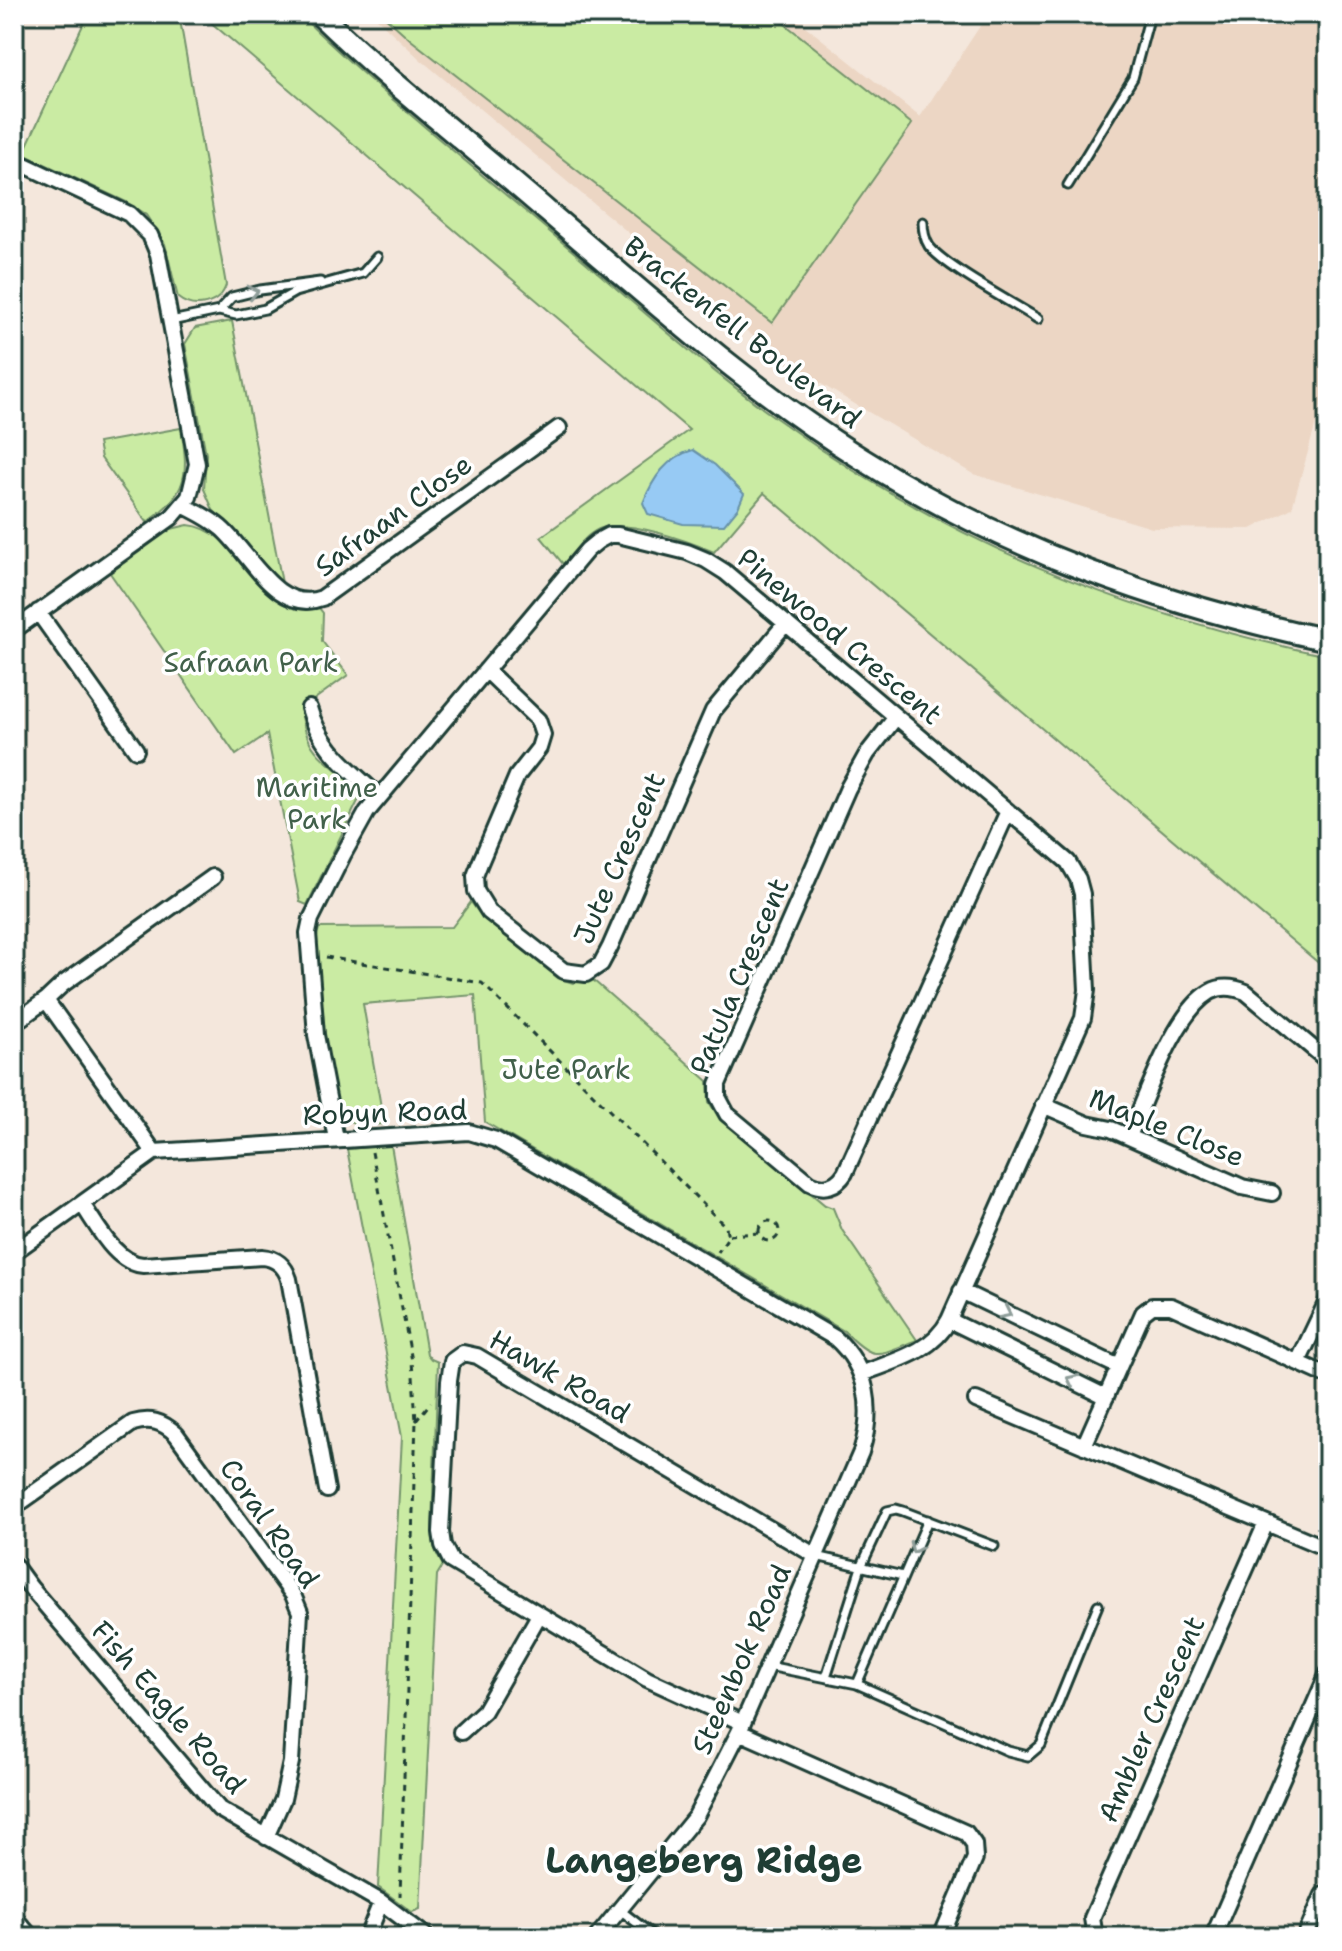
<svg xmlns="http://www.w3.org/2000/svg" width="1342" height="1951" font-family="'Shantell Sans',sans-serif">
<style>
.built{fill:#ecd6c4}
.green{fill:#caeba3;stroke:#74946c;stroke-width:2}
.water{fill:#97caf4;stroke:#6792a7;stroke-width:2}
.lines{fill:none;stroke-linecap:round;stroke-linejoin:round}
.lane-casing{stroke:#1f3d34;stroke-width:13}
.street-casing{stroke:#1f3d34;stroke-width:20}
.secondary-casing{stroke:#1f3d34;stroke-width:26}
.path{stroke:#1f3d34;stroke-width:3;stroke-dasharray:6 6;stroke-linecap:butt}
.lane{stroke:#fff;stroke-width:7}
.street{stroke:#fff;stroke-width:14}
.secondary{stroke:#fff;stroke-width:20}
.oneway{stroke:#8f9e9a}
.labels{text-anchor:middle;stroke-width:7;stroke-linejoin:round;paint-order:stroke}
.street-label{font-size:28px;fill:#1f3d34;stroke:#fff}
.park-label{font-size:28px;fill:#41604a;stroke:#fff}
.district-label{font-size:36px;font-weight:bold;fill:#1f3d34;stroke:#fff}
</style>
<rect width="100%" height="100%" fill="#f4e7dc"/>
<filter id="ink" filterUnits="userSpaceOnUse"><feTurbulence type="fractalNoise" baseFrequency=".0125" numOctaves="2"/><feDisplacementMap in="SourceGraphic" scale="16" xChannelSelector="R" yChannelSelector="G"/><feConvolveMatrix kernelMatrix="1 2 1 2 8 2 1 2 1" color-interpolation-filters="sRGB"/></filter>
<g filter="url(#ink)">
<!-- built -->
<path class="built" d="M372,14h418l130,103 68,-103h333l7,141v226l-36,127 -41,21 -99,-1 -179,-54 -189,-112 -363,-302z"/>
<!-- green -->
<path class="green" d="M88,14h91l47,271c-6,20 -32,26 -48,13l-13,-54 -19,-29 -20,-13 -103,-48z
M201,14h98c81,79 171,150 257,223 73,61 143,126 220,181 167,122 350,197 552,238v315l-564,-478 -50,59c-26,-11 -89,-34 -115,-23 -15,7 -25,23 -36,35l-22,-27 148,-107z
M382,14h390l140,110 -140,199 -361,-283z
M232,321l50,262 -69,-73 -9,-21 2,-35 -21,-110 10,-16z
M181,428c8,47 7,65 -34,94l-46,-64 -3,-15z
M188,525c55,4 71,99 131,83l4,5 -1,28 26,34 -47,34c2,15 5,30 15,42 12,16 39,27 43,48l-52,106 -7,-3 -33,-168 -31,21 -126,-182 61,-44z
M471,902l11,15 76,61 15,5 20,-3 115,101 1,21 9,14 107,89 8,3 9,22 75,110c-40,15 -41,23 -73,-9l-359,-209 -10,-127 -112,9 21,120c-12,0 -25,4 -36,-4 -22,-15 -29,-149 -32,-180l3,-12 133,-1z
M391,1145l36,209 4,5 7,3 -6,163c0,16 2,27 11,40l-6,10 -17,334 -8,3 -34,-25 24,-450 -55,-288z"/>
<!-- water -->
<path class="water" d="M693,450l22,15 29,29 -6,14 -14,17 -41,-1 -35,-10 -5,-11c10,-25 24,-46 50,-53z"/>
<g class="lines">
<!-- lane casing -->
<g class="lane-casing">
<path id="lane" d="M1068,185l65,-107 17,-63
M923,222c0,9 1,16 6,24 16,21 84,57 109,73
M219,311l13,-14 28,-7 60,-8
M171,321l48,-10 17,4 29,-6 30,-17 68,-19 14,-16
M816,1556l87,20
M768,1666l89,18 151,67 20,5 13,-11 57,-140
M826,1677l35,-110 26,-56 9,-2 7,2 91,35
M857,1684l71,-164
M620,1910l35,27"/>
</g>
<!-- street casing -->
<g class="street-casing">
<path id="street" d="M14,160l115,54 21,21 8,19 39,210 -8,33 -17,20 -158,113
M183,505c13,7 27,13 38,23 29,25 56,87 101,70l237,-170
M38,612l98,138
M486,670l52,50 5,15 -4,13 -22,28 -37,87 -5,13 1,15 13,21 75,59 22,3 15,-10 9,-17 103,-236 73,-88
M309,708c12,42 40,60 70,89
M896,717l-29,37 -19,34 -130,296v13l9,17 83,69c14,7 26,4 35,-10l163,-362
M46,1000l17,-16 150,-107
M14,1023l32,-23 108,152
M1043,1105l44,19 24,5 131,58 30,6
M1129,1136c17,-38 45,-123 81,-144 12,-7 24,-5 36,0l82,69
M336,1139l-20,-104 -8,-102 3,-14 32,-64 24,-43 220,-262 11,-9 11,-6h9l69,17 19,8 19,12 343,290 10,17 4,15 5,96 -4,28 -134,302c-17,33 -56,41 -88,54
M82,1204c15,21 33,59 61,61l119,-8c14,1 23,9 27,22l38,211
M14,1252l140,-100 315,-20 27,8 339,198c34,30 39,73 26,114l-122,280 -43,84 -99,121
M961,1291l158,76
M949,1320l157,77
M1298,1362l30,-63
M976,1400l352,149
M1084,1446l59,-133 9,-7h19l157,70
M14,1507l119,-84c17,-5 29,-2 43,11l117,161 7,17 -9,150 -8,37 -17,38
M14,1565l16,22 189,222 162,93 46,35
M743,1723l-96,-44 -196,-118 -8,-16 -2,-13 8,-151 3,-20 11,-8 14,3 339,200
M461,1732l23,-21 55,-96
M739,1732l227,101 8,11 1,14 -34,79
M14,1917l17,20
M869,1936l2,1
M367,1937l14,-35
M1095,1937l-3,-19 174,-395
M1213,1937l115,-264
M1305,1937l18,-42"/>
</g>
<!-- secondary casing -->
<g class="secondary-casing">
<path id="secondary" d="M319,14c72,70 153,132 229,198 102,86 201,177 314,247 144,91 301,146 466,181"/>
</g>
<!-- path -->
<path class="path" d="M326,957l156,26 244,244 2,10 -10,15
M372,1152l40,209 4,60 -16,475
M759 1231a10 10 0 1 1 20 0a10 10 0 1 1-20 0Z
M729,1235l30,-2
M416,1421l15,-19"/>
<!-- lane -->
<use href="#lane" class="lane"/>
<!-- street -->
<use href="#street" class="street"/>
<!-- secondary -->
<use href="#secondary" class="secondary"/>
</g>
<!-- one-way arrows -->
<defs><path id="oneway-chevron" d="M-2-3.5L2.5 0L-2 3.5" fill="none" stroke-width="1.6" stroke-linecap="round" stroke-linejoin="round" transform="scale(2)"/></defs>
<g class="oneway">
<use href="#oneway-chevron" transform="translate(253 292) rotate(-13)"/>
<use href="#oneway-chevron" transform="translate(1006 1313) rotate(26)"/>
<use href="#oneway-chevron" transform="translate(1072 1380) rotate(-154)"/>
<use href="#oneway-chevron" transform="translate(915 1548) rotate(114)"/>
</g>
</g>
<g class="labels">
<!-- street labels -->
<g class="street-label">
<text transform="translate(743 332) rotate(38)" y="10">Brackenfell Boulevard</text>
<text transform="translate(393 515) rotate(-36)" y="10">Safraan Close</text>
<text transform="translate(840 636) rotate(40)" y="10">Pinewood Crescent</text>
<text transform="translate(619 858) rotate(-66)" y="10">Jute Crescent</text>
<text transform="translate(739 976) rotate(-67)" y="10">Patula Crescent</text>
<text transform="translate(385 1112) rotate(-2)" y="10">Robyn Road</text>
<text transform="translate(1167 1127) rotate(22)" y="10">Maple Close</text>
<text transform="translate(560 1376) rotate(30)" y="10">Hawk Road</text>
<text transform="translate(270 1523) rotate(55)" y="10">Coral Road</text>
<text transform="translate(741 1659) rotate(-66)" y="10">Steenbok Road</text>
<text transform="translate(169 1707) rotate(49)" y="10">Fish Eagle Road</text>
<text transform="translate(1151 1719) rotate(-66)" y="10">Ambler Crescent</text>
</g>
<!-- park labels -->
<g class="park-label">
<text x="251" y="672">Safraan Park</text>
<text x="317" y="797">Maritime<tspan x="317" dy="32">Park</tspan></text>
<text x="566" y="1079">Jute Park</text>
</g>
<!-- district labels -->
<g class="district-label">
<text x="704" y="1873">Langeberg Ridge</text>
</g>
</g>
<!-- margin -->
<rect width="1342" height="1951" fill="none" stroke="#fff" stroke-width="48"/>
<rect x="24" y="24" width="1294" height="1903" fill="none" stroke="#1f3d34" stroke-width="3" filter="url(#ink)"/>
</svg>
